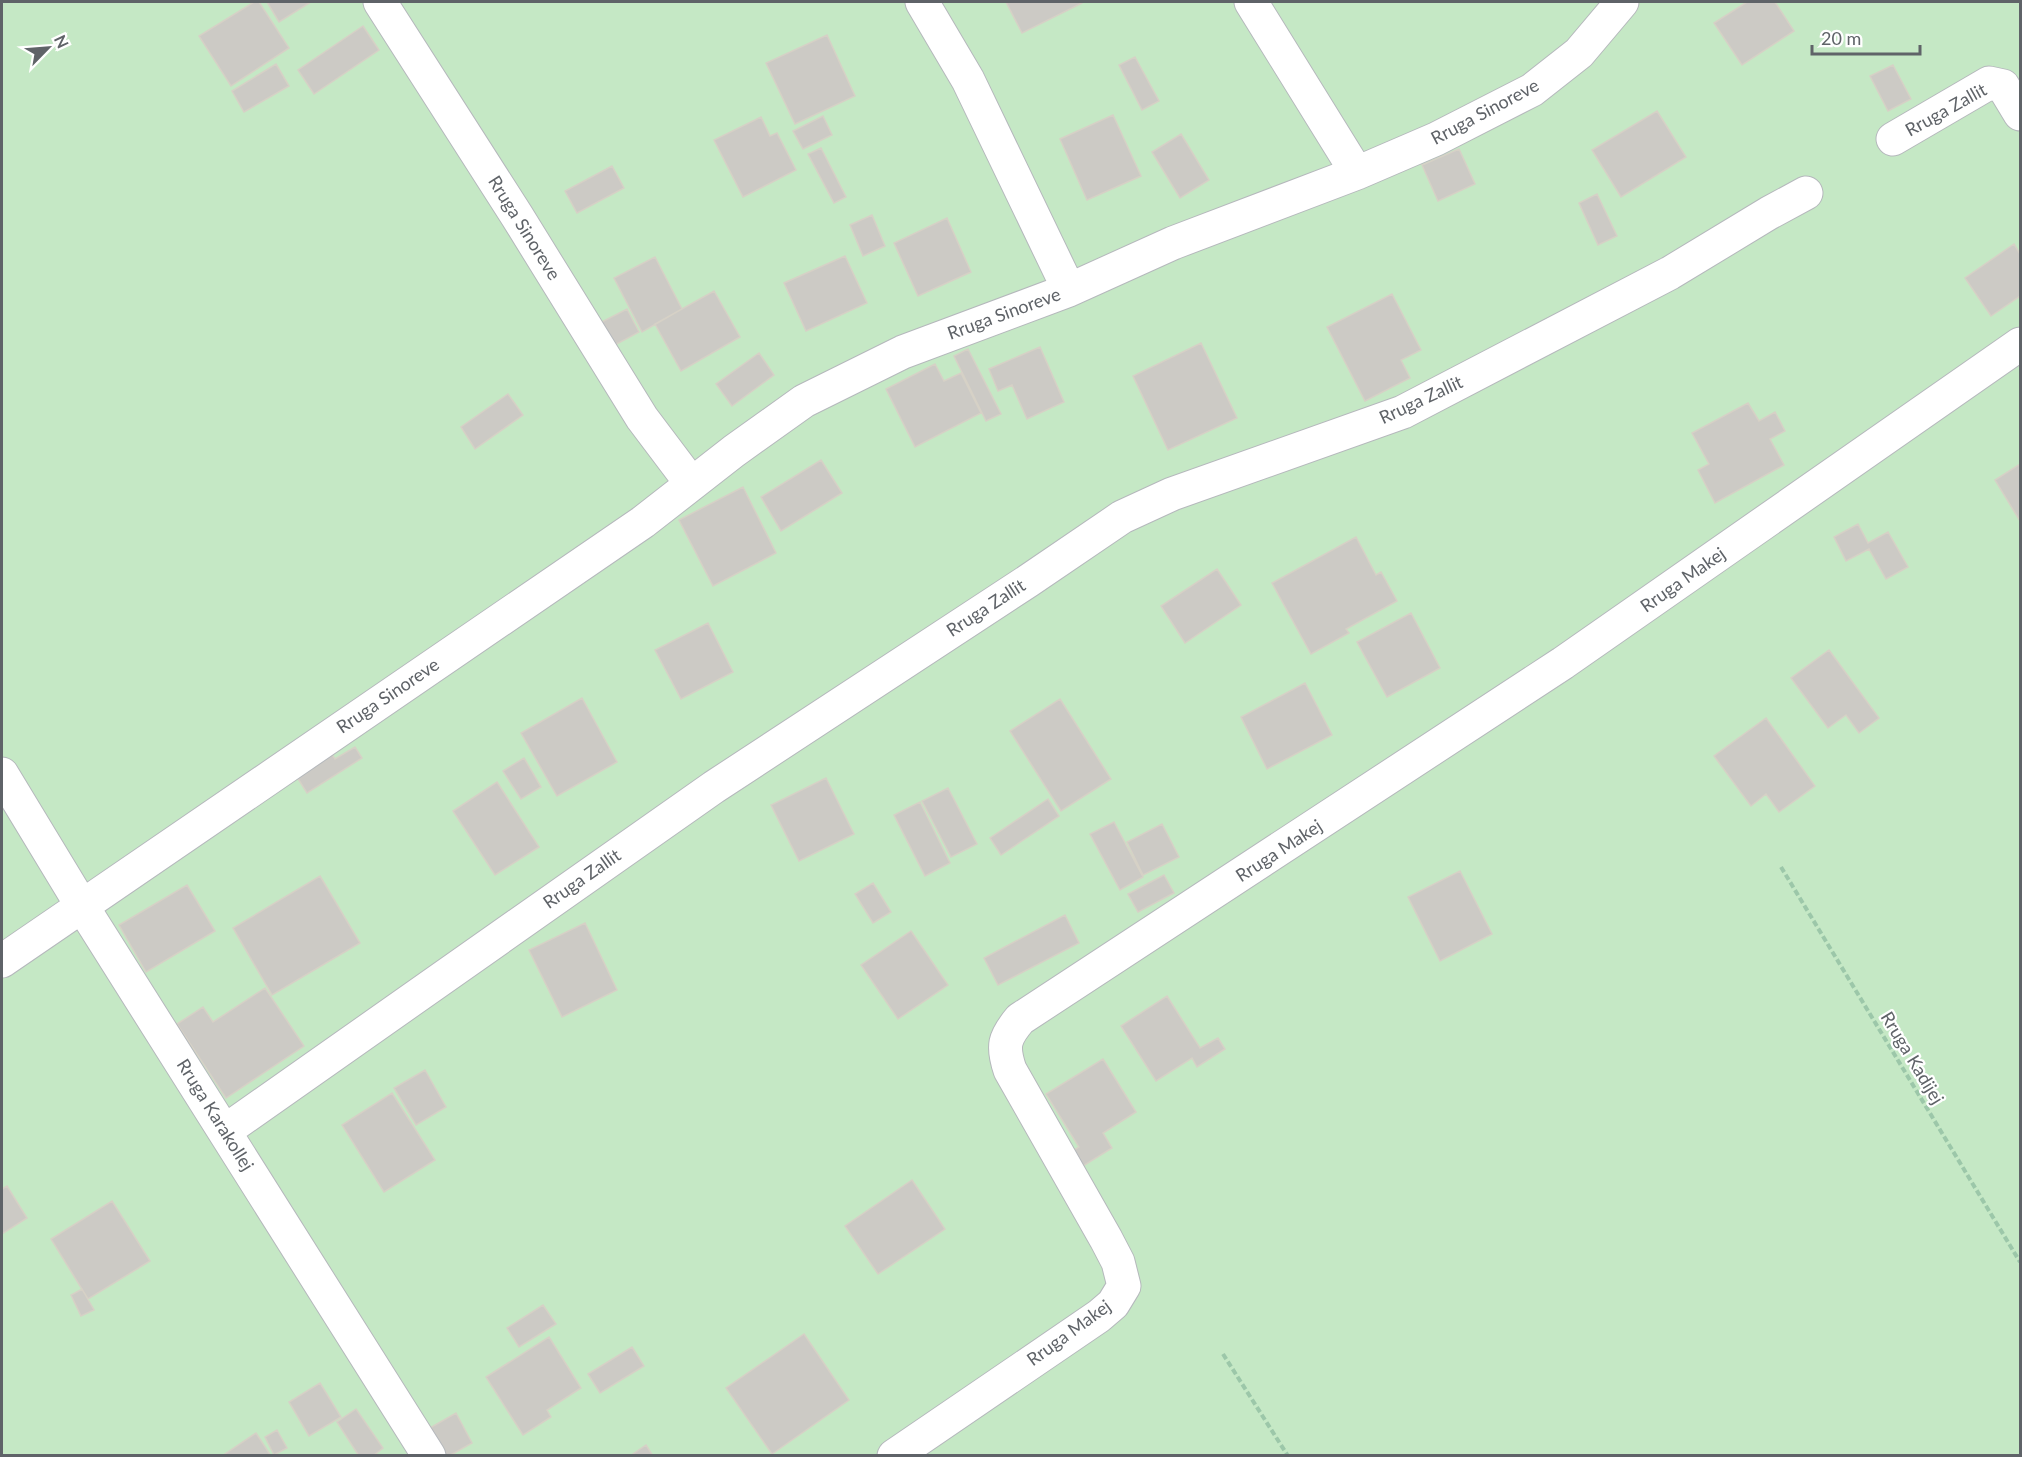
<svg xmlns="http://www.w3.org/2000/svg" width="2022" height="1457" font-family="Lato,sans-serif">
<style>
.green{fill:#c5e8c5}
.building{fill:#cccac5;stroke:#d6d1c6;stroke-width:1.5}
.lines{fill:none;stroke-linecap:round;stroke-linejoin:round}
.minor-casing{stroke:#b5b8bc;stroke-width:35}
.path{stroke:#9cc7a9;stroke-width:4;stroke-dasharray:6 3;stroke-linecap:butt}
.minor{stroke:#fff;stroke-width:33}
.labels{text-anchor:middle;stroke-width:4.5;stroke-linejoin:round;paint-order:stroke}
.street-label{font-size:18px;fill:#5f6368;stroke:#fff}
</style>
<rect width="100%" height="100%" fill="#f1efe8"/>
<!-- green -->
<path class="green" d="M2,2h2018v1453l-2018,1z"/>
<!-- building -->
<path class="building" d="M254,2h5l30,46 -58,38 -32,-50z
M267,2h44l-32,20z
M1006,2h76v1l-60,30z
M1747,2h28l19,29 -52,34 -28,-42z
M363,26l16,24 -65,44 -16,-24z
M827,35l28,61 -60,28 -29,-61z
M1135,57l24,44 -17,9 -23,-45z
M276,64l13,22 -45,26 -12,-21z
M1893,65l18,34 -23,12 -18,-35z
M1657,111l29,46 -65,40 -29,-47z
M1113,115l28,61 -54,24 -27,-61z
M823,116l9,19 -29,14 -10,-18z
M761,117l9,19 7,-3 19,37 -53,27 -29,-57z
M1181,134l28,46 -29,18 -28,-46z
M821,148l25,49 -12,6 -26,-49z
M1459,149l16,35 -37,17 -16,-36z
M612,166l12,22 -47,25 -12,-22z
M1597,194l20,42 -19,9 -19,-42z
M872,215l13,31 -22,10 -13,-31z
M947,218l24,54 -53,24 -24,-53z
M2014,244l6,10v42l-29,20 -26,-38z
M845,256l22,47 -61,28 -22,-48z
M655,257l27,52 -40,23 -28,-54z
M714,291l26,46 -59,34 -26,-47z
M1392,294l29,56 -20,10 9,18 -45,23 -38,-74z
M627,309l12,23 -37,20 -12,-24z
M1201,343l36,75 -69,32 -35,-74z
M1040,347l24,55 -37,17 -15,-34 -14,6 -9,-22z
M968,349l33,65 -15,7 -32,-65z
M759,353l15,22 -42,31 -16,-22z
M935,364l9,17 17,-8 20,40 -66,34 -29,-58z
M508,394l15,21 -48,34 -14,-22z
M1748,403l11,18 16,-9 10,19 -15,8 14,26 -69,38 -17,-33 11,-6 -17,-31z
M821,460l21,33 -61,38 -20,-34z
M2020,464v57l-25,-41z
M743,487l33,66 -63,33 -34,-66z
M1858,524l10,19 20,-11 20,35 -22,12 -17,-30 -23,12 -12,-24z
M1356,537l20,38 5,-3 16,29 -51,28 3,4 -38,21 -39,-71z
M1217,569l24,36 -56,38 -24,-37z
M1411,613l29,55 -53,29 -30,-55z
M708,623l25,49 -52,27 -26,-49z
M1829,650l50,68 -20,15 -13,-18 -18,13 -37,-50z
M1305,683l27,52 -65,34 -26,-52z
M582,698l35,64 -60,34 -36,-63z
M1060,699l51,80 -50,32 -51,-80z
M1766,718l49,68 -36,26 -13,-18 -15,12 -37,-50z
M325,744l10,15 20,-12 7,11 -55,35 -17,-27z
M524,758l17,29 -20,12 -18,-28z
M826,778l28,56 -55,27 -28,-56z
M497,782l42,65 -44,28 -42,-64z
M948,788l29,56 -26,13 -29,-56z
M1048,799l11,17 -58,39 -11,-17z
M920,802l30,61 -25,13 -31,-61z
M1114,822l29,55 -23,13 -30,-56z
M1162,824l17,33 -36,18 -16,-33z
M1460,871l32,63 -52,27 -32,-64z
M1164,875l10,18 -36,19 -10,-18z
M320,876l40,67 -88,52 -39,-67z
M873,883l18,29 -18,11 -18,-29z
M187,885l28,46 -69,41 -27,-47z
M1065,915l14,28 -81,42 -14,-27z
M585,923l32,67 -55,27 -33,-67z
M911,931l37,54 -50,34 -37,-54z
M265,988l39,58 -78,52 -49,-74 26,-17 10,15z
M1167,996l33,52 18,-10 7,11 -28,18 -5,-9 -36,23 -35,-55z
M1103,1059l33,53 -33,21 9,15 -37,23 -9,-16 13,-8 -33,-53z
M425,1070l21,37 -30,18 -22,-37z
M392,1093l43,67 -51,32 -42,-67z
M912,1180l33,49 -67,45 -33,-48z
M7,1186l20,32 -25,16v-45z
M112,1201l38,60 -62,38 -37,-60z
M82,1289l12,21 -13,6 -10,-21z
M543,1305l13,19 -37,23 -12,-19z
M804,1334l45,66 -77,54 -46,-66z
M549,1337l32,51 -34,22 4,7 -28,18 -37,-58z
M632,1347l12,19 -44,27 -12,-19z
M320,1383l21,34 -32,19 -20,-34z
M356,1409l27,39 -10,8h-14l-22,-34z
M456,1413l16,30 -23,13h-7l-14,-27z
M277,1430l10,18 -13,7 -9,-18z
M256,1433l15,23h-49z
M646,1445l7,11h-23z"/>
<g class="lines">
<!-- minor casing -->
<g class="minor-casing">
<path id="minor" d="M380,2l137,214 125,202 49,65
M922,2l46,78 101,210
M1251,2l106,171
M1893,139l96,-56 14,3 17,28
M2,774l80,132 347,550
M2,961l641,-439 91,-71 70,-50 99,-49 166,-62 104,-47 184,-70 79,-34 96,-49 47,-37 43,-51
M225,1131l489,-344 314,-206 94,-64 50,-23 231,-82 267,-139 99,-60 37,-20
M894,1456l205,-140 14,-12 11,-18 -6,-24 -12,-23 -96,-169c-8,-24 -6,-32 10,-51l543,-356 457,-319"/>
</g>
<!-- path -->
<path class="path" d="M1781,867l239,395
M1223,1354l65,102"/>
<!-- minor -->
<use href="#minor" class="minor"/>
</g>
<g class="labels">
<!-- street labels -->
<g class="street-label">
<text transform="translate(1946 110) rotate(-29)" y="6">Rruga Zallit</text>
<text transform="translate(1485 112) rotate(-28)" y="6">Rruga Sinoreve</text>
<text transform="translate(524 228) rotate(58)" y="6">Rruga Sinoreve</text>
<text transform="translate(1004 314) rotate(-20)" y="6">Rruga Sinoreve</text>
<text transform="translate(1421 400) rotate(-25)" y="6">Rruga Zallit</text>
<text transform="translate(1683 580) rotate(-35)" y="6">Rruga Makej</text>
<text transform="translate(986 608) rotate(-33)" y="6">Rruga Zallit</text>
<text transform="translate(388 696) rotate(-34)" y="6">Rruga Sinoreve</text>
<text transform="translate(1279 851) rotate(-33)" y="6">Rruga Makej</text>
<text transform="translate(582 879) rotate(-35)" y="6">Rruga Zallit</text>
<text transform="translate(1912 1058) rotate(59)" y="6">Rruga Kadijej</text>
<text transform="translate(215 1115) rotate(58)" y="6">Rruga Karakollej</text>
<text transform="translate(1069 1333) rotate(-36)" y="6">Rruga Makej</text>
</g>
</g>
<!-- border -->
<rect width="2022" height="1457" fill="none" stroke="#5f6368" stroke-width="6"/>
<!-- north arrow -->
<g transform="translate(48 48) rotate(65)" stroke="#ffffff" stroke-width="4.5" paint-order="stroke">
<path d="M0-4.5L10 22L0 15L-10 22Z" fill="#5f6368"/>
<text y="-9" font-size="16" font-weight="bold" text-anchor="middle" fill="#5f6368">N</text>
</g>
<!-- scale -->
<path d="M1812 45v9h108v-9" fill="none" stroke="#5f6368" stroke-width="3"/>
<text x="1821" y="45" font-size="18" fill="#5f6368" stroke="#ffffff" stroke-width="4.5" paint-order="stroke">20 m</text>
</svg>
